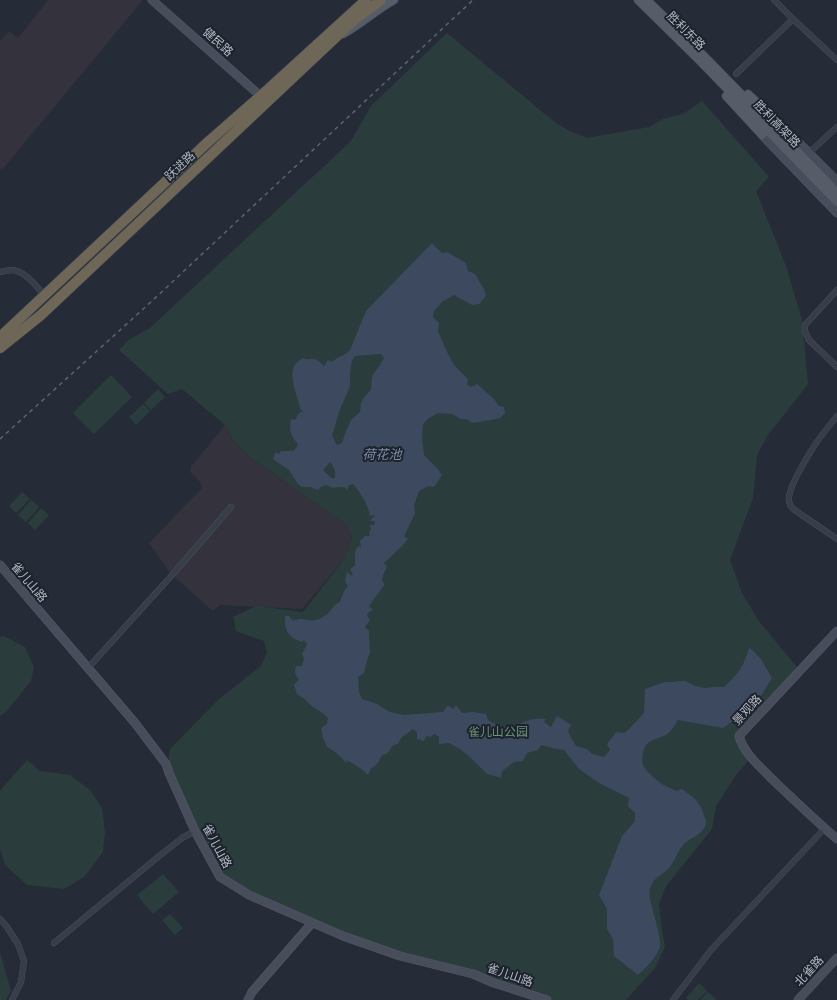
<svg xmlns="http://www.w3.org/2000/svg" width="837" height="1000" font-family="Manrope,'Noto Sans SC',sans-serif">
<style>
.medical{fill:#34323d}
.green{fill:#2b3c3d}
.water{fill:#3c495f;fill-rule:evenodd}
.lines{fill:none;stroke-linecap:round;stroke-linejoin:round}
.street-casing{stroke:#565c66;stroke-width:6}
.secondary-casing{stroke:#565c66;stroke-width:9}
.primary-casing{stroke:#414751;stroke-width:9}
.highway-casing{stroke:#434953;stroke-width:11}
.street{stroke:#383e49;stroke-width:5.5}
.secondary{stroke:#474d5b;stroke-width:8}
.primary{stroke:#565d69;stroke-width:8}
.highway{stroke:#6e6656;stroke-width:10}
.rail{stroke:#5d6471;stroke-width:1.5;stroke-dasharray:4 4;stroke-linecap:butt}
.labels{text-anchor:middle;stroke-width:4;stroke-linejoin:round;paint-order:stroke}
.street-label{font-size:12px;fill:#b3b9c4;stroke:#1d232d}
.park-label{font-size:12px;fill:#6d9378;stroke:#1d232d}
.water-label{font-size:13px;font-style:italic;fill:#7e8ea9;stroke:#1d232d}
</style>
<rect width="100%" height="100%" fill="#252c38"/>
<!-- medical -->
<path class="medical" d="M48,0h93l1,1 -140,169 -2,-2v-129l1,1 8,-9 9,7z
M225,425l10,18 16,15 96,67 5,12 -7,21 -43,51 -82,-4 -7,6 -43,-38 -21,-30 53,-55 -1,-5 -10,-10v-6z"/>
<!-- green -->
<path class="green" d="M447,33l110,91 11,6 19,8 62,-11 14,-8 20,-5 19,-13 67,76 -13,14 30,75 16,54 6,64 -40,51 -11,20 -4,43 -23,62 12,33 16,27 42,51 -60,65 12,21 -16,18 -20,31 -4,23 -46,57 -7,18 3,26 3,17 -10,21 -29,32h-73l-59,-20 -94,-25 -85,-33 -65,-29 -29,-18 -24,-45 -29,-66 2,-15 49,-50 42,-33 6,-13 -3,-12 -28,-10 -3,-14 23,-11 47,6 42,-54 7,-21 -5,-12 -96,-67 -16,-15 -10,-18 -43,-36 -14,5 -49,-44 11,-11 20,-11 201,-187 20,-35z
M111,375l21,22 -38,37 -21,-21z
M158,389l7,8 -14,13 -7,-7z
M143,404l7,7 -14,14 -7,-8z
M22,492l8,7 -14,14 -7,-7z
M31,500l8,7 -13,15 -8,-7z
M41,508l8,7 -14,15 -7,-7z
M4,636l21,11 9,20 -3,14 -25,31 -6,4v-79z
M27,760l13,11 30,4 20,15 12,18 3,24 -2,20 -19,25 -20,12 -37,-4 -22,-20 -5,-16v-58z
M163,874l16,18 -26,22 -16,-19z
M170,914l13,14 -8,7 -13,-15z
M0,952l11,39 -5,9h-6z
M699,983l8,8 -9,9h-10l-2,-2z
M708,992l8,7 -1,1h-15z"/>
<!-- water -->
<path class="water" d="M432,243l10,10 5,-1 19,11 2,8 7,3 9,15 2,7 -7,8 -7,1 -18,-10 -12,7 -8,9 -1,6 6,6 -1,8 7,17 9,17 14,14 -1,6 5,2 5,-3 17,15 5,7 5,1 1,6 -5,5 -9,2 -19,3 -5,-4h-6l-9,-5 -14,-1 -9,5 -6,6 -1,15 2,16 13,13 5,7 -8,12 -6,-1 -9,5 -5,15 1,7 -11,23 4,3 -6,7 -18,17 3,4 -4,8 -1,6 3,3 -16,22 4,4 -4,2 -2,3 3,5 -5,7 4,4 1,22 -3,7 -3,13 -6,4 1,15 3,7 15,5 13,8 14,3 39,-3 5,-7 5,4 3,-4 6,8 10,-1 14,2 2,6 14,8 7,-2 6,1c9,-7 19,-9 31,-8l-2,3 7,5 6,-11 14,9 -3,6 2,5 6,10 11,3 5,5 12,3 6,-7 -3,-6 9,-12 8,1 6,-5 14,-15 1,-24 20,-7h8l6,-1h6l10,5 10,2 9,-1h10c14,-13 21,-22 25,-40l12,12 11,19 -13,21 -22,19 -14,10 -45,-8c-3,6 -8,13 -14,16 -6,2 -13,4 -17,8 -4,5 -6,15 -4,21 3,6 10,12 15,16 5,5 12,6 18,10l6,-2c11,8 19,13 22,27 1,2 2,4 2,6 -1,13 -16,15 -23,23 -6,7 -8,17 -15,24 -5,5 -15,10 -17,17 -3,6 -1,14 1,21 2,9 9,30 8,39 -3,12 -14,21 -22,29l-24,-19 -1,-17 -6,-10v-20l-8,-14 23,-59 13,-15v-8l-7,-7 1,-8 -30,-15 -20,-14 -15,-19c-6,0 -17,-4 -23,-5l-3,5 -11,3 -4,8 -9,1 -12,9 -1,7 -14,-4 -16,-16 -11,-9 -11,-6 -10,1v-7l-5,-3 -3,3 -5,-1 -2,5 -7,-2v-7l-5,-3c-6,7 -10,5 -14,15l-5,1 -6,9 -5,1 -4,8 -7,6 -3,6c-6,-6 -13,-11 -22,-15l2,4 -14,-13 -7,-4 -4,-9 -2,-10 6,-4 1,-6 -4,-4 -11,-7 -10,-9 -6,-4 -3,-9 5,-6c-4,-4 -5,-8 -3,-13h6l2,-8 -2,-4 5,-10 -3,-4 -2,2c-15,-6 -17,-10 -17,-26h4l4,5c10,-5 15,1 22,-1 3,0 9,-3 11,-5 6,-4 7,-11 14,-13l4,-11 4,-5 -3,-4 2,-10 4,4 2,-2 -2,-3v-3l4,-2v-14l3,-6 3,2 -1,-7 5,-5h5l-1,-4 2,-3 -1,-4h5l-1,-4h-4l5,-6 -5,1c-2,-8 -4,-15 -9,-21 -2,-4 -5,-7 -8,-11l-5,2v4c-5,-4 -8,-3 -15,-2l-7,-3 -5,2 -3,3 -8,-3h-8l-4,-3 -9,-14 -16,-11 1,-3 2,-4 3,2 2,-3h12l3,-3 2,-4c-8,-9 -9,-13 -7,-25l4,1 4,-7 4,-1 -2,-2c-3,-10 -11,-31 -8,-40 1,-6 5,-9 10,-12 4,2 5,1 10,1 5,0 8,4 11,7l4,-6 4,2 5,-4 7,-3 6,-5 16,-39zM381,354l3,4 -4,7 -8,11 -1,14 -6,6 -4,7 -1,9 -9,8 -5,11 -4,12 -5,2 -5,-9 7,-24 11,-26v-14l2,-11 3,-5zM330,462c4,6 7,10 4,17l-3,-1 -8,-8z"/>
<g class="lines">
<!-- street casing -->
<g class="street-casing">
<path id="street" d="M774,0l19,19 44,41
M736,74l57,-55
M809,153l28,-26
M0,272c4,-1 9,-2 13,-2 13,2 23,16 31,25
M837,290l-32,35v6l4,9 28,27
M837,416c-4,5 -8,10 -12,15 -9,11 -39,57 -36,71 1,4 4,7 7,9l41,28
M88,668l85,-94 58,-67
M0,919l7,8 11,17 6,17 -3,21 -9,18
M54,943l104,-86 24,-19 13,-7
M673,1000l38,-50 114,-122"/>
</g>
<!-- secondary casing -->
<g class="secondary-casing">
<path id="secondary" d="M152,0l113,100
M776,120l61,61
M762,135l75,78
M0,565l135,158 31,41 3,9 26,58 25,46 29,18 94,41 57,20 73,18 21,9 53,17
M837,631l-98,105c5,18 22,31 34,44 21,20 42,40 64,59
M248,1000l4,-8 60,-69
M798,1000l39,-42"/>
</g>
<!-- primary casing -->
<g class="primary-casing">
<path id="primary" d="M638,0l63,62 136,140
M647,0l58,57 132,135
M343,34c18,-10 33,-24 51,-34
M748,94l28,26
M726,96l36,39"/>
</g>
<!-- highway casing -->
<g class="highway-casing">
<path id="highway" d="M0,337l208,-195 56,-49 102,-93
M0,348l41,-33 312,-294 28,-21"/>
</g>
<!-- street -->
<use href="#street" class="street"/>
<!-- secondary -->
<use href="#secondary" class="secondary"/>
<!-- primary -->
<use href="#primary" class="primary"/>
<!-- highway -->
<use href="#highway" class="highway"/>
<!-- rail -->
<path class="rail" d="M0,439l152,-138 321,-301"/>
</g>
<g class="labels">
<!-- street labels -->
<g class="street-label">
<text transform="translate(686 31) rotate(45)" y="4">胜利东路</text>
<text transform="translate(218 42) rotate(42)" y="4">健民路</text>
<text transform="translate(777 124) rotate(46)" y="4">胜利高架路</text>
<text transform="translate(180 166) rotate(-43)" y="4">跃进路</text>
<text transform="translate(29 582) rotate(50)" y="4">雀儿山路</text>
<text transform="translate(747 710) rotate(-47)" y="4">景观路</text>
<text transform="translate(217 846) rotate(62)" y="4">雀儿山路</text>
<text transform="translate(809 971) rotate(-47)" y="4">北雀路</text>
<text transform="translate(510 975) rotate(19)" y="4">雀儿山路</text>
</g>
<!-- park labels -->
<g class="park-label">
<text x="498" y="736">雀儿山公园</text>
</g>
<!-- water labels -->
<g class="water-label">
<text x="382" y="459">荷花池</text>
</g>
</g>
</svg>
